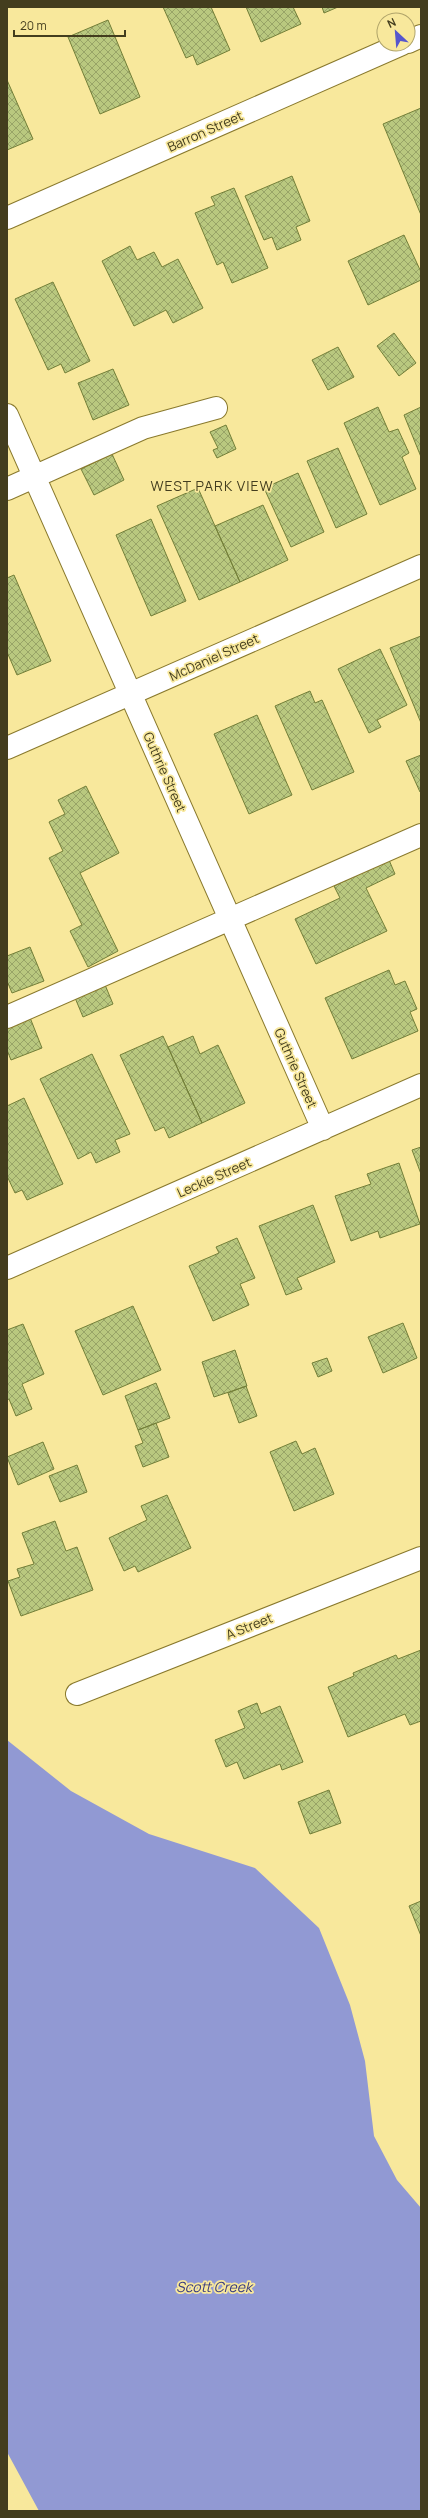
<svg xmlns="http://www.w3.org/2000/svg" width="428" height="2518" font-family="Manrope,sans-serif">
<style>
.water{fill:#9199d3}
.building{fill:url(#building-cross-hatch);stroke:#737f38}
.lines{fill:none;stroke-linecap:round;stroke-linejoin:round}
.minor-casing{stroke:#89792d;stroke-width:24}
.minor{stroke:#fff;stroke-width:22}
.labels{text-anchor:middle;stroke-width:3.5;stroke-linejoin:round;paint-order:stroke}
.street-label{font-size:13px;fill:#433d1e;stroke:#f8e89c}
.neighbourhood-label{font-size:14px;letter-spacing:1px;fill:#433d1e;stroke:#f8e89c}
.water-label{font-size:14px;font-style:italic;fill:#383b81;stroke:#f8e89c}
</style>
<defs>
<pattern id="building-cross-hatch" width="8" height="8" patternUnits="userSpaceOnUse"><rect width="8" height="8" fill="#b9c87f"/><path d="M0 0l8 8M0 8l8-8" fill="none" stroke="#98a467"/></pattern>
</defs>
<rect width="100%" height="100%" fill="#f8e89c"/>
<!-- water -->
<path class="water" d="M7,1740l64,51 78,43 106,34 64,60 31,77 15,56 9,75 23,44 24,28v303h-382l-32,-59z"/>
<!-- building -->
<path class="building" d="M163,7h48l19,43 -33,15 -4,-10 -7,3z
M246,7h47l8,17 -40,18z
M322,7h16l-14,6z
M108,20l32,77 -40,17 -32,-77z
M7,80l26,59 -26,11z
M421,108v107l-38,-91z
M292,176l18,45 -14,6 5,13 -24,10 -5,-13 -8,3 -19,-44z
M234,188l34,80 -36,15 -9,-21 -6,3 -22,-52 20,-8 -4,-8z
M404,235l17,37v8l-53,25 -20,-44z
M130,246l7,14 17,-8 8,15 16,-8 25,49 -30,15 -7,-13 -32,16 -32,-65z
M53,282l37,79 -25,12 -4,-9 -13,6 -33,-71z
M394,333l22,30 -17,13 -22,-30z
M338,347l16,30 -26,13 -16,-30z
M113,369l16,36 -36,15 -15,-37z
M378,407l11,25 9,-3 11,24 -7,4 14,32 -36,16 -36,-82z
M421,407v50l-17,-42z
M226,425l10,24 -19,9 -4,-8 5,-2 -8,-16z
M338,448l29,66 -31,14 -29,-67z
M112,454l12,26 -30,15 -13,-26z
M298,473l26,59 -33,15 -27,-59z
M198,488l42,94 -41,18 -42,-94z
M263,505l25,55 -48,22 -25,-56z
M151,519l35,82 -35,15 -35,-81z
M14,575l37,86 -34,14 -10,-23v-74z
M421,636v87l-31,-75z
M380,649l27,56 -30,15 4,7 -12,6 -31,-64z
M310,691l5,12 7,-3 32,72 -42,18 -37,-84z
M257,715l35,80 -43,19 -35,-80z
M421,755v37h-1l-14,-31z
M86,786l33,67 -39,20 38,78 -30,16 -18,-36 12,-6 -33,-67 14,-7 -14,-29 16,-8 -7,-14z
M389,860l6,14 -29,14 21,43 -71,33 -21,-45 45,-21 -6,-12z
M30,947l14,34 -32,12 -5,-12v-25z
M389,970l6,15 10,-4 12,28 -7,3 8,19 -66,28 -27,-61z
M103,980l10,24 -30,13 -10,-24z
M29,1015l13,33 -31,12 -4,-10v-27z
M163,1036l39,87 -33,15 -5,-11 -9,4 -35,-76z
M193,1036l7,18 18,-9 27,58 -43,20 -34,-76z
M92,1054l38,80 -15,6 5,12 -24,11 -5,-11 -13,7 -38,-80z
M24,1098l39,86 -36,16 -5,-10 -7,3 -8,-17v-70z
M421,1147v27l-9,-24z
M399,1163l21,61 -40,14 -2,-7 -27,10 -16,-45 36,-12 -4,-10z
M313,1205l22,57 -38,16 5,11 -16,6 -27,-69z
M237,1238l18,40 -15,6 9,21 -36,16 -24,-55 30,-13 -3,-6z
M133,1306l28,64 -58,25 -28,-64z
M403,1323l14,35 -34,15 -15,-36z
M23,1324l21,50 -22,10 10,25 -16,7 -7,-17 -2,1v-70z
M235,1350l12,36 -33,11 -12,-35z
M327,1358l5,13 -14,6 -6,-14z
M156,1383l14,35 -32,12 -13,-34z
M246,1386l11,30 -18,7 -11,-30z
M156,1423l13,34 -26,10 -8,-21 8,-3 -5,-13z
M296,1441l6,13 13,-6 19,46 -40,17 -24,-59z
M43,1442l11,27 -36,16 -11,-28z
M77,1465l10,27 -27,10 -11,-26z
M167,1495l24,53 -53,24 -3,-6 -11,5 -15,-33 38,-18 -6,-14z
M55,1521l11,30 11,-4 16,43 -72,26 -13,-35 12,-4 -3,-8 17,-5 -12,-31z
M421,1650v71l-11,4 -5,-11 -57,23 -20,-50 26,-11 -1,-3 43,-18 2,4z
M257,1703l4,11 19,-8 23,56 -21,8 -2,-6 -36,15 -7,-17 -11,5 -11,-27 30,-12 -7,-17z
M329,1790l12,33 -31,11 -12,-32z
M421,1901v35l-12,-30z"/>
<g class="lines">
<!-- minor casing -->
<g class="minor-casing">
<path id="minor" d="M408,42l13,-6
M7,218l395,-174
M7,415l316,714
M7,489l136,-61 73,-20
M7,748l414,-182
M7,1017l414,-182
M7,1268l414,-183
M77,1694l344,-136"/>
</g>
<!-- minor -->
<use href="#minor" class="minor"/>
</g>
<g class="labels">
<!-- street labels -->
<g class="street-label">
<text transform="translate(205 131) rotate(-24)" y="5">Barron Street</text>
<text transform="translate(214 657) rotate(-24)" y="5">McDaniel Street</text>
<text transform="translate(165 772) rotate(66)" y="5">Guthrie Street</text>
<text transform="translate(296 1068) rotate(66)" y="5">Guthrie Street</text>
<text transform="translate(214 1177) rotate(-24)" y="5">Leckie Street</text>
<text transform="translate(249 1626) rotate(-22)" y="5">A Street</text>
</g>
<!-- neighbourhood labels -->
<g class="neighbourhood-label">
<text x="212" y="491">WEST PARK VIEW</text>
</g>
<!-- water labels -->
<g class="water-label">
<text x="214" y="2292">Scott Creek</text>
</g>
</g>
<!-- border -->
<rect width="428" height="2518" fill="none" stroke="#433d1e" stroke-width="16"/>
<!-- north arrow -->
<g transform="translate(396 32) rotate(334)"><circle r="19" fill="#f8e89c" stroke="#b0a46a"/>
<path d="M0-3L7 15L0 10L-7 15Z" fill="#5656cd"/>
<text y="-6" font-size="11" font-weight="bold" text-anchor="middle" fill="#433d1e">N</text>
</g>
<!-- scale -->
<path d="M14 30v6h111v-6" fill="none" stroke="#433d1e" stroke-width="2"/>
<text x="20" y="30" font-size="12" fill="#433d1e" stroke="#f8e89c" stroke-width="3" paint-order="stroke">20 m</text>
</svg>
